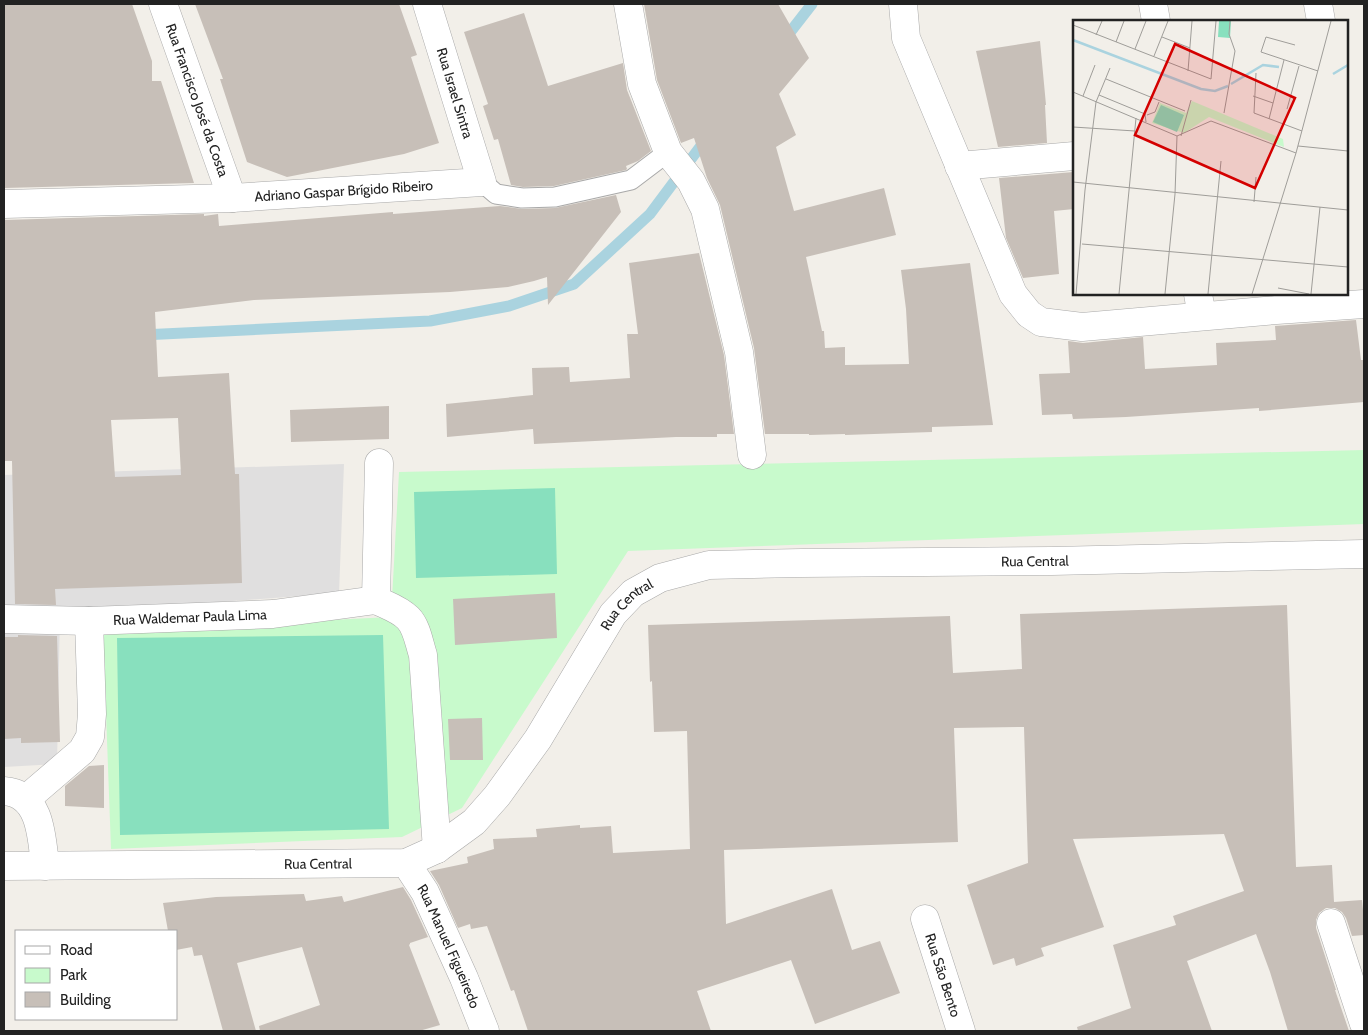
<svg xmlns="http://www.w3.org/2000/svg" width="1368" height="1035" font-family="Cabin,sans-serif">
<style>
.residential{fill:#e0dfdf}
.park{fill:#c8facc}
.pitch{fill:#88e0be}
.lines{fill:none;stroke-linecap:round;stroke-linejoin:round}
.stream{stroke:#aad3df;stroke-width:11}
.building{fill:#c7bfb8;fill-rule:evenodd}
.service-casing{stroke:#a9a9a9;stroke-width:21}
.minor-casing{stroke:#a9a9a9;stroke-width:29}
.service{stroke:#fff;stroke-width:19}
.minor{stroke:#fff;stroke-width:28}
.labels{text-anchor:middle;stroke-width:4;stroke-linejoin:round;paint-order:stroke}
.street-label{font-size:14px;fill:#222;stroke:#fff}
.inset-river{fill:none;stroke:#aad3df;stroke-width:2.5}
.inset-road{fill:none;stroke:#9f9d99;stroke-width:1}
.view{fill:#d40000;fill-opacity:0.15;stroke:#d40000;stroke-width:2.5}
.inset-edge{fill:none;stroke:#222;stroke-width:2.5}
</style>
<rect width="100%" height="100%" fill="#f2efe9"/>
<!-- residential -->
<path class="residential" d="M344,464l-5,129 -279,21 -3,150 -53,3v-292z"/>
<!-- park -->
<path class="park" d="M1364,450v74l-736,27 -166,257 -60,29 -291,12 -8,-218 288,-14 8,-145z"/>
<!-- pitch -->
<path class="pitch" d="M555,488l2,86 -141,4 -2,-86z
M383,635l6,194 -269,6 -3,-197z"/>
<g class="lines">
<!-- stream -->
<path class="stream" d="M784,40l28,-36
M142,335l288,-14 79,-15 65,-22 76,-70 56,-75"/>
</g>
<!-- building -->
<path class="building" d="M4,4h128l20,57v20h9l33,102 -190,5z
M195,4h204l18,51 -6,2 28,86 -35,11 -117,23 -40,-15 -27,-83h3z
M644,4h134l31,54 -30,36 17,41 -20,12 18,64 90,-23 12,47 -90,22 16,74h2l1,17 20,-1v18l64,-1 -3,-55 -5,-39 69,-7 23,162 -61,2v5l-87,3v-1l-36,1v-1h-44l-11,-86 -34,-143 -13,-27 -13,-40 -13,5 -24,-63z
M524,13l24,73 75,-23 4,27 24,61 -13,10 -12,5 1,3 -1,1 -72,16 -31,1 -12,-2 -13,-46 -4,1 -11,-34 5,-2 -24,-72z
M1040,41l6,64h-1l2,38 -49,4 -22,-96z
M1074,172v37l-20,2 5,63 -36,4 -17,-40 -7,-60z
M616,195l5,17 -73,93 -1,-28 -13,4 -26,6 -58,5 -196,8 -99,12 3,65 71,-4 6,101h4l3,109 -187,6 1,16 -41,-1 -3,-143h-8v-241l200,-6v2l14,-2 1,12 174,-14v2l107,-8 22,3 33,-1zM178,418l3,57 -66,2 -4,-57z
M699,253l25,102 10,79h-17v3h-41l-142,7 -1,-15 -86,8 -1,-33 87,-9 -1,-27 37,-1 1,15 60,-4 -3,-44h11l-9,-71z
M1356,320l5,40h3v42l-105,9v-3l-133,9 -53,2 -1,-5 -30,1 -3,-41 31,-1 -2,-32 15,2 60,-6 2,32 72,-4 -1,-22 60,-3 -1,-14z
M389,406v33l-98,3 -1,-32z
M555,593l2,45 -102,7 -2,-46z
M1287,605l9,262 36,-2 2,37 28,-2 2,20v15l-12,1 -6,-18 -4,-6 -7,-4h-9l-7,5 -3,7v8l20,62h-1l14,41h-61l-18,-59 -14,-38 -69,27 25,70h-134l-1,-4 54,-19 -18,-63 63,-20 -3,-9 71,-25 -20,-57 -151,5 31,88 -63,21 3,8 -28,10 -2,-8 -21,7 -26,-80 61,-22 -4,-136 -70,1 4,114 -234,8 2,74 106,-35 20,61 28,-9 20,52 -85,31 -24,-64 -94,31 14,40h-183l-14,-41 -3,1 -24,-65 -16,3 -1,-5 -12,4 -19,-43 -9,-14 38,-8 -1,-6 27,-8 -1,-10 44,-2 -1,-8 44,-4v3l31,-2 2,27 77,-4 -3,-118 -33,1 -2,-51 -2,1 -2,-57 302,-9 3,57 69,-4 -2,-55z
M18,635l39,1 3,106 -39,1v-5l-17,1v-102h14z
M482,718l1,42h-33l-2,-41z
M104,765v43l-39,-2v-20l24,-20z
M403,887l8,13 17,37 -18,6v1l-1,1 31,80 -21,6h-159l-1,-5 61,-21 -18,-58 -65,16 19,68h-33l-21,-76 -8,1 -2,-9 -16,3v-19h-8l-5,-28 53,-6 88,-3 2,7 36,-5 2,6z"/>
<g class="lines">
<!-- service casing -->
<g class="service-casing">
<path id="service" d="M482,182l14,12 26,4 33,-1 76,-17 37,-28"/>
</g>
<!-- minor casing -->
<g class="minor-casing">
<g id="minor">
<path id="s1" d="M163,4l69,194"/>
<path d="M628,4l14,80 26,68 23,29 14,28 34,143 13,103"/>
<path d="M903,4l3,34 107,256 16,20 12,8 41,5 194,-17 88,-6"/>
<path d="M1153,4l3,17"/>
<path d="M1318,4l3,17"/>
<path d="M959,166l115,-10"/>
<path id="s2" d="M4,204l228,-6 250,-16 -55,-178"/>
<path d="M1198,294l4,22"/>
<path d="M379,463l-3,137c10,5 23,9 32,18 9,9 11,25 15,37l14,194"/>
<path id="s3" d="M4,619l85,2 184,-7 103,-14"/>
<path d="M4,791c37,2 38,47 41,75"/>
<path d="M26,799l56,-48 8,-14 2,-23 -3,-93"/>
<path id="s4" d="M406,863l19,29 39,86 21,53"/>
<path id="s5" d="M4,866l402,-3 31,-14 37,-27 23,-26 41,-57 75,-125 20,-21 27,-15 49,-13 93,-2 250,-2 312,-7"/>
<path id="s6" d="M925,919l36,112"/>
<path d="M1331,923l33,101"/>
</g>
</g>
<!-- service -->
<use href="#service" class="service"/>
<!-- minor -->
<use href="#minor" class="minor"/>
</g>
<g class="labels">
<!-- street labels -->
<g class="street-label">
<text transform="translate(455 93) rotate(73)" y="5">Rua Israel Sintra</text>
<text dy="5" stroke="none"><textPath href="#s1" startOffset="102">Rua Francisco José da Costa</textPath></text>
<text dy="5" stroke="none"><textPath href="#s2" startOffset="340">Adriano Gaspar Brígido Ribeiro</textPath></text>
<text dy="5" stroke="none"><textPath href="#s5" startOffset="1169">Rua Central</textPath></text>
<text dy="5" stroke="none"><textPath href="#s5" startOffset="749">Rua Central</textPath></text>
<text dy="5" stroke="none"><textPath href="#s3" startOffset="186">Rua Waldemar Paula Lima</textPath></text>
<text dy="5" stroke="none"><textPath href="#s5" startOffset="314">Rua Central</textPath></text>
<text dy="5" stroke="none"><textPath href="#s4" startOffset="94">Rua Manuel Figueiredo</textPath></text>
<text dy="5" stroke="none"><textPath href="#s6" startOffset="59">Rua São Bento</textPath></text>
</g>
</g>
<!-- overview -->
<g transform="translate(1073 20)">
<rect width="275" height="275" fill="#f2efe9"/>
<path d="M119,81l91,38 1,8 -75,-30 -25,16 -32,-10 8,-20 26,10z" fill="#c8facc"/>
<path d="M146,1h12l-1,17 -12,-1zM88,85l23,10 -7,17 -24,-10z" fill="#88e0be"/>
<path class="inset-river" d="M0,20l128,49 14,2 13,-5M260,54l15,-9M158,64l32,-19 16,2"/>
<path class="inset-road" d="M0,5l138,54 5,-58M23,15l6,-14M89,17l28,11M43,22l8,-21M222,25l-29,-8 -5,15 57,19M62,29l11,-28M81,36l14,-35M115,51l4,-50M183,53l-2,40 48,18M33,59l79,32M0,72l104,44 34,-15 85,32M26,75l46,19 1,8M10,76l12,-31M180,76l20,7M214,89l12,-43M151,93l11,-62 -6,-17 1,-13M74,95l8,-3 4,-10M196,99l15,-59M0,107l62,4M108,116l10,-36M225,126l50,5M0,162l275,28M181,182l2,-25M9,224l266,23M205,268l31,6M3,274l9,-104 11,-88 14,-34M46,274l17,-176M92,274l10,-100 2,-58M135,274l13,-133M179,274l44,-141 35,-132M238,274l9,-87"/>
<path class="view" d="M102,24l120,54 -40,90 -120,-53z"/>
<rect width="275" height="275" class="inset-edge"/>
</g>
<!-- border -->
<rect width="1368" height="1035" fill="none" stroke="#222222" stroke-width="10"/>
<!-- legend -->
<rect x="15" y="930" width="162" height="90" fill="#ffffff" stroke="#a7a7a7"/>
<rect x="25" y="946" width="25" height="8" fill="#ffffff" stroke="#a7a7a7"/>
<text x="60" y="955" font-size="15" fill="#222222">Road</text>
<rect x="25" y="968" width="25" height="15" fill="#c8facc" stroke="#a7a7a7"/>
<text x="60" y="980" font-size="15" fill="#222222">Park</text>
<rect x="25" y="992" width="25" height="15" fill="#c7bfb8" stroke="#a7a7a7"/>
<text x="60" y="1005" font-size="15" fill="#222222">Building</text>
</svg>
